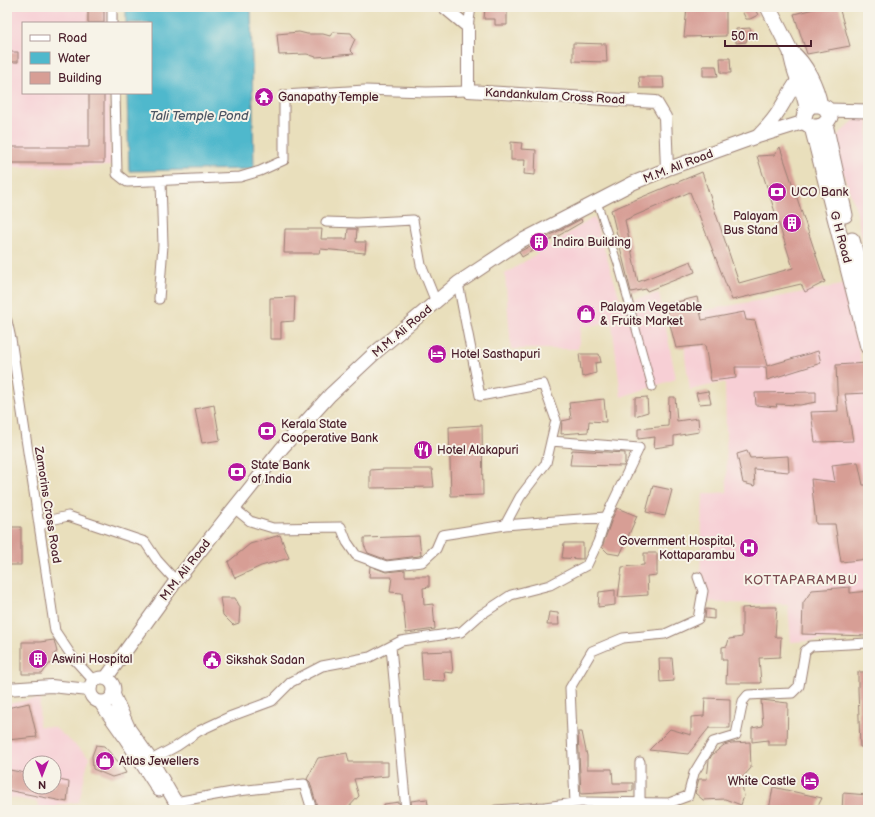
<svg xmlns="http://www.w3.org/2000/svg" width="875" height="817" font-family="'Balsamiq Sans',sans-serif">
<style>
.built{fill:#f7cfd5;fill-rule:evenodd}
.water{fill:#4fb8cc;stroke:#4c6c7c}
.building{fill:#d79e95}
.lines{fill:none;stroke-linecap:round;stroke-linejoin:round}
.pedestrian-casing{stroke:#9a7f74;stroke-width:9}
.minor-casing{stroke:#9a7f74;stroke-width:11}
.tertiary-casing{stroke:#9a7f74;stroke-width:14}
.secondary-casing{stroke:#9a7f74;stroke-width:15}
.primary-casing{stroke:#9a7f74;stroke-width:17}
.pedestrian{stroke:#fff;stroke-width:7}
.minor{stroke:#fff;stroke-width:9}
.tertiary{stroke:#fff;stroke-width:12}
.secondary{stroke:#fff;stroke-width:13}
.primary{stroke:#fff;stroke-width:15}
.labels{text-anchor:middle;stroke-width:4;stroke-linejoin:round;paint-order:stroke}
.street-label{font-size:12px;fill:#4a1f2b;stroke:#f7f3e8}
.poi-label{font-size:12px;fill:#4a1f2b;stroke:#f7f3e8;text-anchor:start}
.water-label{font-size:13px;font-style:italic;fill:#4c5563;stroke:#f7f3e8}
.neighbourhood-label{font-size:13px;letter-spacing:1px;fill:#7b4b50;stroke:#f7f3e8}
</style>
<rect width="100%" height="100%" fill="#f7f3e8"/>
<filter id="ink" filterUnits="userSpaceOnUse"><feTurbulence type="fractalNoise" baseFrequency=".025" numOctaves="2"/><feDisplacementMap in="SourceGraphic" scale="8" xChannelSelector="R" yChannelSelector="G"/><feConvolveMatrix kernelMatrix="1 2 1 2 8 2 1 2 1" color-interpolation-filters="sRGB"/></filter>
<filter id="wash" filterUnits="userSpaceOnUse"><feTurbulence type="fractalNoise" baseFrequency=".012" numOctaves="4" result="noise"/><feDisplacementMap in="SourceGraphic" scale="16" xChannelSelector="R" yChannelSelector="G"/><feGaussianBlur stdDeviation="0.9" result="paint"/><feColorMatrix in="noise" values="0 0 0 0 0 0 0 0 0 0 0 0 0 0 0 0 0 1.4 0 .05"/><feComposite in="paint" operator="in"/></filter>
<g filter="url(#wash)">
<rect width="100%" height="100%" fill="#e9dfbc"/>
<!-- built -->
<path class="built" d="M7,7h101v16h-85v70h86l2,73 -104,1z
M858,117h10v151l-12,-59 -25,-68z
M594,217l27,85 38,-9 17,86 -55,18 -9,-73 -31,2 -3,23h-67l-6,-75z
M847,284l21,114v239l-77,5 -3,-37 -89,-3 4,-108 24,-2 -2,-110 -35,8 -5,-33 -1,-43z
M40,698l-1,28 15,1 35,30 -10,45 -21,3 -1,5h-18l-2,-8 -30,-5v-93zM30,763h24v24h-24z"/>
<!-- water -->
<path class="water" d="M126,7h125l3,162 -125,2 -2,-78h24v-70h-25z"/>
<g id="blocks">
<!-- building -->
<path class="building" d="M88,7h16v16h-16z
M485,7h22v18h-12v-6h-11z
M687,7l39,3v26l-42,1z
M740,7h14l4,8 -8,4h-4z
M821,7h18l11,39 -43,8 -13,-40z
M750,28l2,10h-5l-1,4 -10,1v-14z
M299,32l8,2h16l7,2 3,-4 18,1 4,6 -5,11 4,4 -38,3 -9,-3 -28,1 -2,-21z
M573,43l33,1 1,18 -34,-1z
M7,52h11v10h-11z
M720,58h10l1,15h-10z
M703,66h13l2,10h-15z
M639,77h24l1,11h-24z
M89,93h15v70h-97v-16h82z
M511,142l11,1 -1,6 15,1 -1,25 -11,-1 1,-14h-14z
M780,147l45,135 -20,10 -4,-8 -69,16 -42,-108 -65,28 13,62 53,-21 4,11 -48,19 -1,-2 -15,3 -20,-82 91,-38 37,111 54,-15 -36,-112 17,-1z
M581,219l1,3 -60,35 -3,-5z
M285,229h37l-1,10h26l1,-10h9l-1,13h10l-1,11 -44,-4 -1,4h-36z
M295,297l-1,24 -13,1v17h-11v-41z
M697,297l5,23 42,-8 2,8 9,1 12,45 51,-15 3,12 -54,17 -1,-13h-31l1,11 -25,3 -6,-36 -29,3 -11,-43z
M579,354h20l2,8 -6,1 1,10 -14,4z
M867,363l1,30 -23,1 8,47 -38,1 -4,-30 27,-1 -2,-46z
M708,391l3,12 -12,1 -3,-11z
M816,392v10l-16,3 -24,-1 1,3 -21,-2 -1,-12z
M647,397l1,15 -13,4v-18z
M669,397h6l2,24 21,-3 1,14 -25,4v9l-20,3 1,-11 -17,2v-10l30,-3z
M604,399l2,23 -17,-1 -1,11 -27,2 1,-13 9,-2 -2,-16z
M214,405l6,35 -18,3 -7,-34z
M482,425l1,70 -32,1 -2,-69z
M572,450l53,3v10l-1,3 -54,-1z
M747,451l3,7 38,-2 1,16 -35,-3 1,17 -12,-3 -6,-29z
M858,462l5,23h5v74l-27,3 -6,-38h-19l-5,-45 24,3 -3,-17z
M385,469h47l2,18 -64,1v-18z
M653,486l19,4 -7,26 -19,-4z
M617,508l20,8 -17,39 -12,-2 -6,-6 10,-28z
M7,527h14v38h-14z
M280,535l9,23 -28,8 -26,12 -7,-16 22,-18z
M419,536l2,19 -2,1 -32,4 -19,-7 -4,-8v-7z
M564,543h19v16l-21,-1z
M644,553h13v22l-10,1 1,19 -30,2 4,-30 22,-2z
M370,566l16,6 19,-2v6h24v11l-6,1 1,17 9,-1 2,25 -29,4 -4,-40 -12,-1 2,-15h-23z
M850,587v6l18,-2v45l-66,-2 1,-31 9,-13z
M615,590v15l-17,2 1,-15z
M220,598h15l5,9 -1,16 -6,2 -10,-10z
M759,607h18l-2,30h6l-1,20 -21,1 2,25h-35l1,-23h-5v-13l5,-1 2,-7 13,-2v-29z
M706,609l8,1v9l-9,-1z
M549,612l9,1 1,12h-12z
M54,640l3,12 -3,2 1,9 -6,1 -7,10h-20v-32h18z
M451,651l2,22 -9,-1 1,9 -22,-1 -2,-28z
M659,658h13l2,23 -14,1z
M858,672h10v75h-8l-2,-58z
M705,698l25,1v29h-21l-21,26 -39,-4 21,-21 21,6v-18l13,-1z
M761,700l27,3 -1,42h-19v-5l-16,2v-14l11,-2z
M29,703l8,34 -30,3v-32z
M578,732h4l5,24v13h25l1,14h20v8l-52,3z
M750,742l1,26 -10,11 3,17 -3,9 -16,-6 -22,1 -8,-7 4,-14h8l2,-19 3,-5 12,-10 7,-2z
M96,745l8,1 18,20 4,7 -14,4 -19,-8 -1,-13z
M347,753l2,9h39v14l-34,3 5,17 -12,13 -29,1 -8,-28 -3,-3 11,-21z
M10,770l20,4v13h24v-8l15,3 -2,20 -60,-12z
M773,787l49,11 -6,12h-47z
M843,793l25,2v15h-26z
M427,799l2,11h-17l-1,-9z
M399,802l1,8h-16v-6z"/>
</g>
</g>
<g filter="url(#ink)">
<use href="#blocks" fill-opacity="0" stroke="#9a7f74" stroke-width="1"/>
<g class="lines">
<!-- pedestrian casing -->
<g class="pedestrian-casing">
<path id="pedestrian" d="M597,202l21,62 34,123"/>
</g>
<!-- minor casing -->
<g class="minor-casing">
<path id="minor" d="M112,7v16
M468,27l3,-20
M115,93l2,81 10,8 113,-5 20,-6 24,-11v-65l81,-5 61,2 42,-1
M326,222l31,1 56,-3 8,45 15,37
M458,283l22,113 63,-12 13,36 -10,43 -26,34 -15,28
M159,299l4,-54 -2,-64
M7,321l4,18 44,292 18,27 20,22
M234,508l16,13 23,7 68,-1 6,15 9,13 30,11 36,-4 14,-13 6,-14 63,-10 101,-8 33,-69 -88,-7
M40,526l11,-6 17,-4 77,26 12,18 19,21
M391,647l15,163
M151,760l26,-14 22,-15 30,-14 43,-16 19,-19 31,-16 48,-9 31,-16 60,-9 18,-16 32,-21 39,-10 37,-20 11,-23 8,-25
M640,762v41
M175,802l63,-11 66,-7 8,26
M575,803l-5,-115 22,-37 31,-13 42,-4 33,-15 5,-28 -5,-14
M496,810l49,-3 37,-5 87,1 19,-7 6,-23 19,-31 23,-7 7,-34 5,-6 44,-2 7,-7 6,-35 6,-5 57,-3"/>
</g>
<!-- tertiary casing -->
<g class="tertiary-casing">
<path id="tertiary" d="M444,7l24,20v64l188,11 9,15 2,52
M7,689l44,-3 38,4"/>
</g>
<!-- secondary casing -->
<g class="secondary-casing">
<path id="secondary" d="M827,110l41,1
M758,136c8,-8 16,-17 22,-27 6,-10 11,-19 18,-29
M90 690a12 12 0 1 1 24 0a12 12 0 1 1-24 0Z
M106,678l70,-97 106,-133 48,-53 47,-44 81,-68 63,-42 112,-58 34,-14 89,-32 48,-15
M114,696l15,33 22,31 29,50
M100,702l24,34 35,54"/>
</g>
<!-- primary casing -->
<g class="primary-casing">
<path id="primary" d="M768,7l23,45c15,12 25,34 29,53
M791,52c2,21 13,36 16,56
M812,105h8l6,3 4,9c-5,9 -9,10 -18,10l-8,-5c0,-8 1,-13 8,-17z
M825,124l20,91
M812,127l56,220
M852,240l16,60"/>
</g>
<!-- pedestrian -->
<use href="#pedestrian" class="pedestrian"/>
<!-- minor -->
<use href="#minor" class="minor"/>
<!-- tertiary -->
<use href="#tertiary" class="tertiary"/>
<!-- secondary -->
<use href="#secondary" class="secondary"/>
<!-- primary -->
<use href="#primary" class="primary"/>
</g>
</g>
<!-- icons -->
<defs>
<g id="temple-disc" transform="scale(1)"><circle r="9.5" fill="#b5179e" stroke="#f7f3e8"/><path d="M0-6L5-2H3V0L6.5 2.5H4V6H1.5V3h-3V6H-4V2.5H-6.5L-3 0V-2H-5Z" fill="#fff"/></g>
<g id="bank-disc" transform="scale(1)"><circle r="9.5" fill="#b5179e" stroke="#f7f3e8"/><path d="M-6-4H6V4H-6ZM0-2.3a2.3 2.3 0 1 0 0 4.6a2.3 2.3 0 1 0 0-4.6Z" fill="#fff"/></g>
<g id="building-disc" transform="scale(1)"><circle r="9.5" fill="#b5179e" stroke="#f7f3e8"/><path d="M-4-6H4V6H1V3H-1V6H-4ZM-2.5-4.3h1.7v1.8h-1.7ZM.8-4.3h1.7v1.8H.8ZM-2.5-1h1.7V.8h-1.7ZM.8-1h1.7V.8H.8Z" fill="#fff"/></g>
<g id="shop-disc" transform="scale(1)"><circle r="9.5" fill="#b5179e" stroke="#f7f3e8"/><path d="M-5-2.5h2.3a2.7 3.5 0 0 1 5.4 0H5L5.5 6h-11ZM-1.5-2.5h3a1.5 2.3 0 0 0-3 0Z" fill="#fff"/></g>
<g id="hotel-disc" transform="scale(1)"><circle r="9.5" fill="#b5179e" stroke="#f7f3e8"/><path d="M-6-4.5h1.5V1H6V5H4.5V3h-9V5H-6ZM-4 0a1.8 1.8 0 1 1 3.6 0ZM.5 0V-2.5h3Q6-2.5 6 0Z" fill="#fff"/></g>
<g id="restaurant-disc" transform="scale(1)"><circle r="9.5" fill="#b5179e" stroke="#f7f3e8"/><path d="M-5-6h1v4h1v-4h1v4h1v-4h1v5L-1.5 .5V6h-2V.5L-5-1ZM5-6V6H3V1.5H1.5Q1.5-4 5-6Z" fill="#fff"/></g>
<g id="hospital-disc" transform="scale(1)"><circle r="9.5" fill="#b5179e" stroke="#f7f3e8"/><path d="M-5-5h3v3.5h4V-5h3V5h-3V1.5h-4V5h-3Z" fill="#fff"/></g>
<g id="civic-disc" transform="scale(1)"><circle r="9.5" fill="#b5179e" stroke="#f7f3e8"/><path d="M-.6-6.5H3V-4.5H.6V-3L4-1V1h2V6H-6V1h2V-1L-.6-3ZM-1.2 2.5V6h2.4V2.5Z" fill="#fff"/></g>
</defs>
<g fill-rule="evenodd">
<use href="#temple-disc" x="264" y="97"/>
<use href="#bank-disc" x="777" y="192"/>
<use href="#building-disc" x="792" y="223"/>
<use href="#building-disc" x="539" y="242"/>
<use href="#shop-disc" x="586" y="314"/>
<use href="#hotel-disc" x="437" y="354"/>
<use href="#bank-disc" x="267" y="431"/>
<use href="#restaurant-disc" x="423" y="450"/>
<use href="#bank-disc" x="237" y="472"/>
<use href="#hospital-disc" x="749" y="548"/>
<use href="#building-disc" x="38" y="659"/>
<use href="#civic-disc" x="212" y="660"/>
<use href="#shop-disc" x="105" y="761"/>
<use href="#hotel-disc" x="810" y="781"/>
</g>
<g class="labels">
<!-- street labels -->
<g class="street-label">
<text transform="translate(555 96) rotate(3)" y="4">Kandankulam Cross Road</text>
<text transform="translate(678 166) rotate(-21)" y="4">M.M. Ali Road</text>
<text transform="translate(841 237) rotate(75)" y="4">G H Road</text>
<text transform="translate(402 331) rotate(-40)" y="4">M.M. Ali Road</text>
<text transform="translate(48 505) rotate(81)" y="4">Zamorins Cross Road</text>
<text transform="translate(185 570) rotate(-52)" y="4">M.M. Ali Road</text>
</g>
<!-- poi labels -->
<g class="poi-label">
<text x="278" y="101">Ganapathy Temple</text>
<text x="791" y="196">UCO Bank</text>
<text x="778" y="220" text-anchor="end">Palayam<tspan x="778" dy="14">Bus Stand</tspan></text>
<text x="553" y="246">Indira Building</text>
<text x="600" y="311">Palayam Vegetable<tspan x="600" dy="14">&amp; Fruits Market</tspan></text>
<text x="451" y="358">Hotel Sasthapuri</text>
<text x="281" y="428">Kerala State<tspan x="281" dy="14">Cooperative Bank</tspan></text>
<text x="437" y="454">Hotel Alakapuri</text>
<text x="251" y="469">State Bank<tspan x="251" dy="14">of India</tspan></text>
<text x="735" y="545" text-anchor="end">Government Hospital,<tspan x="735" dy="14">Kottaparambu</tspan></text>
<text x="52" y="663">Aswini Hospital</text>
<text x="226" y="664">Sikshak Sadan</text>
<text x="119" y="765">Atlas Jewellers</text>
<text x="796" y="785" text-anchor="end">White Castle</text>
</g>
<!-- water labels -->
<g class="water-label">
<text x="199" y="120">Tali Temple Pond</text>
</g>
<!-- neighbourhood labels -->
<g class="neighbourhood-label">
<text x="801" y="584">KOTTAPARAMBU</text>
</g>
</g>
<!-- margin -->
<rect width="875" height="817" fill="none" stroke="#f7f3e8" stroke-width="24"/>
<!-- legend -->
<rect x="22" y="22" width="130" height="72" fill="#f7f3e8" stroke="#b29e9c"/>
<rect x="30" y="35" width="20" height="6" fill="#ffffff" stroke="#b29e9c"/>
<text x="58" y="42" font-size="12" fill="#4a1f2b">Road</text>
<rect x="30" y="52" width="20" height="12" fill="#4fb8cc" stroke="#b29e9c"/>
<text x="58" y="62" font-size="12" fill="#4a1f2b">Water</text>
<rect x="30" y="72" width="20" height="12" fill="#d79e95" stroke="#b29e9c"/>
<text x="58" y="82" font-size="12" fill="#4a1f2b">Building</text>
<!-- north arrow -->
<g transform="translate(42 775) rotate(180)"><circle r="19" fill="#f7f3e8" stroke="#b29e9c"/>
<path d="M0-3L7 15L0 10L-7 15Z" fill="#b5179e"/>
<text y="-6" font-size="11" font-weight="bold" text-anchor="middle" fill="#4a1f2b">N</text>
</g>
<!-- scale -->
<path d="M725 40v6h86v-6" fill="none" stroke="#4a1f2b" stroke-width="2"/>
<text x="731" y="40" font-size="12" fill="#4a1f2b" stroke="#f7f3e8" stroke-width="3" paint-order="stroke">50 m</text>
</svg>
